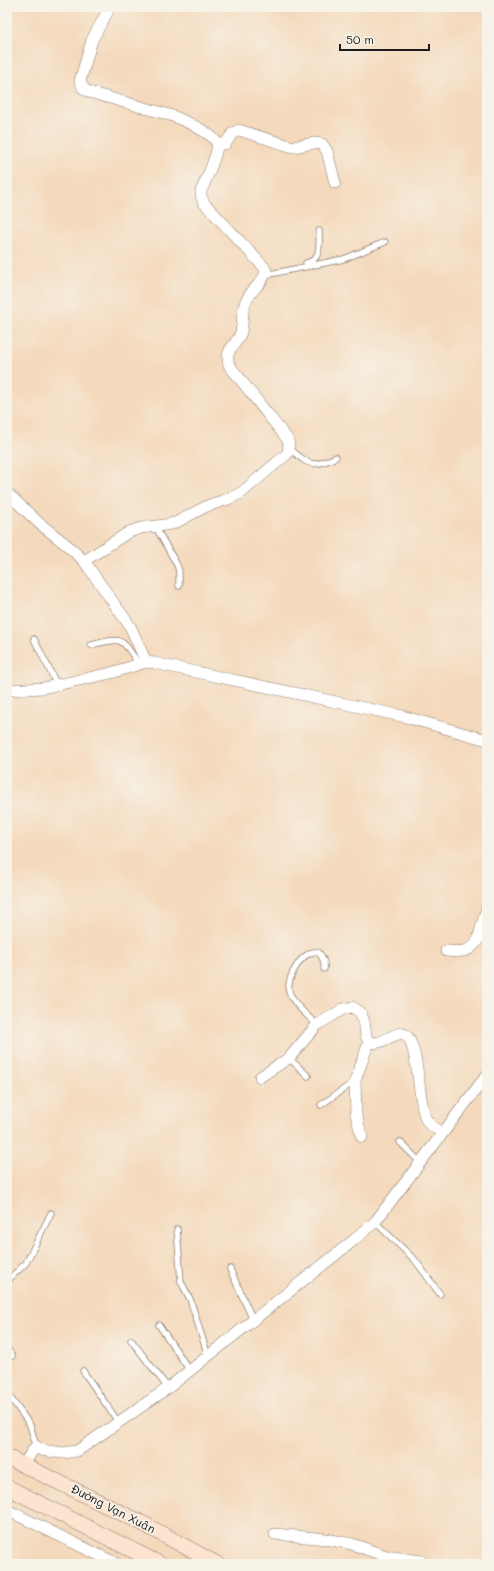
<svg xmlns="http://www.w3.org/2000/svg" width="494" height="1571" font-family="Mali,sans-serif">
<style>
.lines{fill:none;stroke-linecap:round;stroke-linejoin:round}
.lane-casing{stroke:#887a6c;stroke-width:7}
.street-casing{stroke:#887a6c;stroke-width:12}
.secondary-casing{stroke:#887a6c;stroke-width:16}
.lane{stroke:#fff;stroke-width:5.5}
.street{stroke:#fff;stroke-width:11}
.secondary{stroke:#fde4d1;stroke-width:15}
.labels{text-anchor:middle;stroke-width:3;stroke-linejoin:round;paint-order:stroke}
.street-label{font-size:12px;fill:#1c1c1c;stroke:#f7f3e8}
</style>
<rect width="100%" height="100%" fill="#f7f3e8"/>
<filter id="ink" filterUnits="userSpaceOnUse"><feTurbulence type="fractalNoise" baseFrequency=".025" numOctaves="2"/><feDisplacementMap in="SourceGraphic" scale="8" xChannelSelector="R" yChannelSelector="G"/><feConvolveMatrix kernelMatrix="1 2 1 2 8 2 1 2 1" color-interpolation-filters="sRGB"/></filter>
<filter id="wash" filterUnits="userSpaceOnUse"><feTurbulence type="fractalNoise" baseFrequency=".012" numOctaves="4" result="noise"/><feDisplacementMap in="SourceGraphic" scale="16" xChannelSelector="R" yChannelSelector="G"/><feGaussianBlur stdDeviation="0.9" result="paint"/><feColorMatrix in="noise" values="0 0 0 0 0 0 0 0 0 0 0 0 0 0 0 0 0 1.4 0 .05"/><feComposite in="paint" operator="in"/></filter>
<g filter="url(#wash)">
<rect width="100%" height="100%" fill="#f4d9bc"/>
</g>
<g filter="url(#ink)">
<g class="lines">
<!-- lane casing -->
<g class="lane-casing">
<path id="lane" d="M306,263c16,-3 13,-19 13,-32
M265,275l79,-16 41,-17
M289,448c20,17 22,21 47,9
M155,526l22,39 2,6v15
M34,639l23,46
M91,645c33,-8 29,-8 48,19
M317,1025c-10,-10 -24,-21 -28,-34 -3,-13 14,-42 29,-39 5,5 7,10 6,17
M289,1058l19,18
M321,1105l34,-24
M400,1142l20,20
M375,1222l40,38 25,34
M177,1229l4,53 9,17 18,57
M230,1269l23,51
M7,1281l19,-18 25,-50
M159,1325l31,46
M131,1340l37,48
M7,1348l5,8
M83,1371l36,52
M7,1393l23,32 6,21"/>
</g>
<!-- street casing -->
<g class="street-casing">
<path id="street" d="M217,144h8l8,-11 6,-3 54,17 21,-4 8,1 5,7 8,32
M7,493l32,30 29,23 16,15 46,65 16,36
M84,561l45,-29 12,-4 24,-3 10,-2 32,-17 24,-8 10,-5 46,-39 2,-6 -1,-8 -59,-75c-5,-17 8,-19 12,-33 3,-12 -1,-20 6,-33 5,-10 17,-17 19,-28l-2,-4 -60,-64 -3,-7v-5c4,-9 18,-40 16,-47 -2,-10 -34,-24 -44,-28l-84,-24 -6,-4 -3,-7 12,-41 18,-33
M7,690l36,-2 68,-15 35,-11 8,1 248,53 85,24
M446,951c15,1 22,3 32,-11l9,-33
M260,1077l29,-19 28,-33 26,-16 9,-2 8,5 4,9 2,15 3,6c15,4 24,-11 35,-8 15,6 14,69 22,85 3,7 10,10 16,13
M362,1137l-6,-22 -1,-34 14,-39
M23,1465l13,-19 5,4 22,3 14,-2 91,-63 186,-148 21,-18 112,-147
M7,1510l110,54
M275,1534l51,5 26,5 34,12 35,5 4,3"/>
</g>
<!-- secondary casing -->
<g class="secondary-casing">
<path id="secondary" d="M7,1457l135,66 75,41
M7,1487l153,77"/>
</g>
<!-- lane -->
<use href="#lane" class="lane"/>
<!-- street -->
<use href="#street" class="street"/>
<!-- secondary -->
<use href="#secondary" class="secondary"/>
</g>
</g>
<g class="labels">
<!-- street labels -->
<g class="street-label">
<text transform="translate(113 1509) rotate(27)" y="4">Đường Vạn Xuân</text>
</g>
</g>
<!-- margin -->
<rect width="494" height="1571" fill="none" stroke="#f7f3e8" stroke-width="24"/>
<!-- scale -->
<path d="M340 44v6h89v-6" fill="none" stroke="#1c1c1c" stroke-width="2"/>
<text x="346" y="44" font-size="12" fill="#1c1c1c" stroke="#f7f3e8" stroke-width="3" paint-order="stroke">50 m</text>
</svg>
